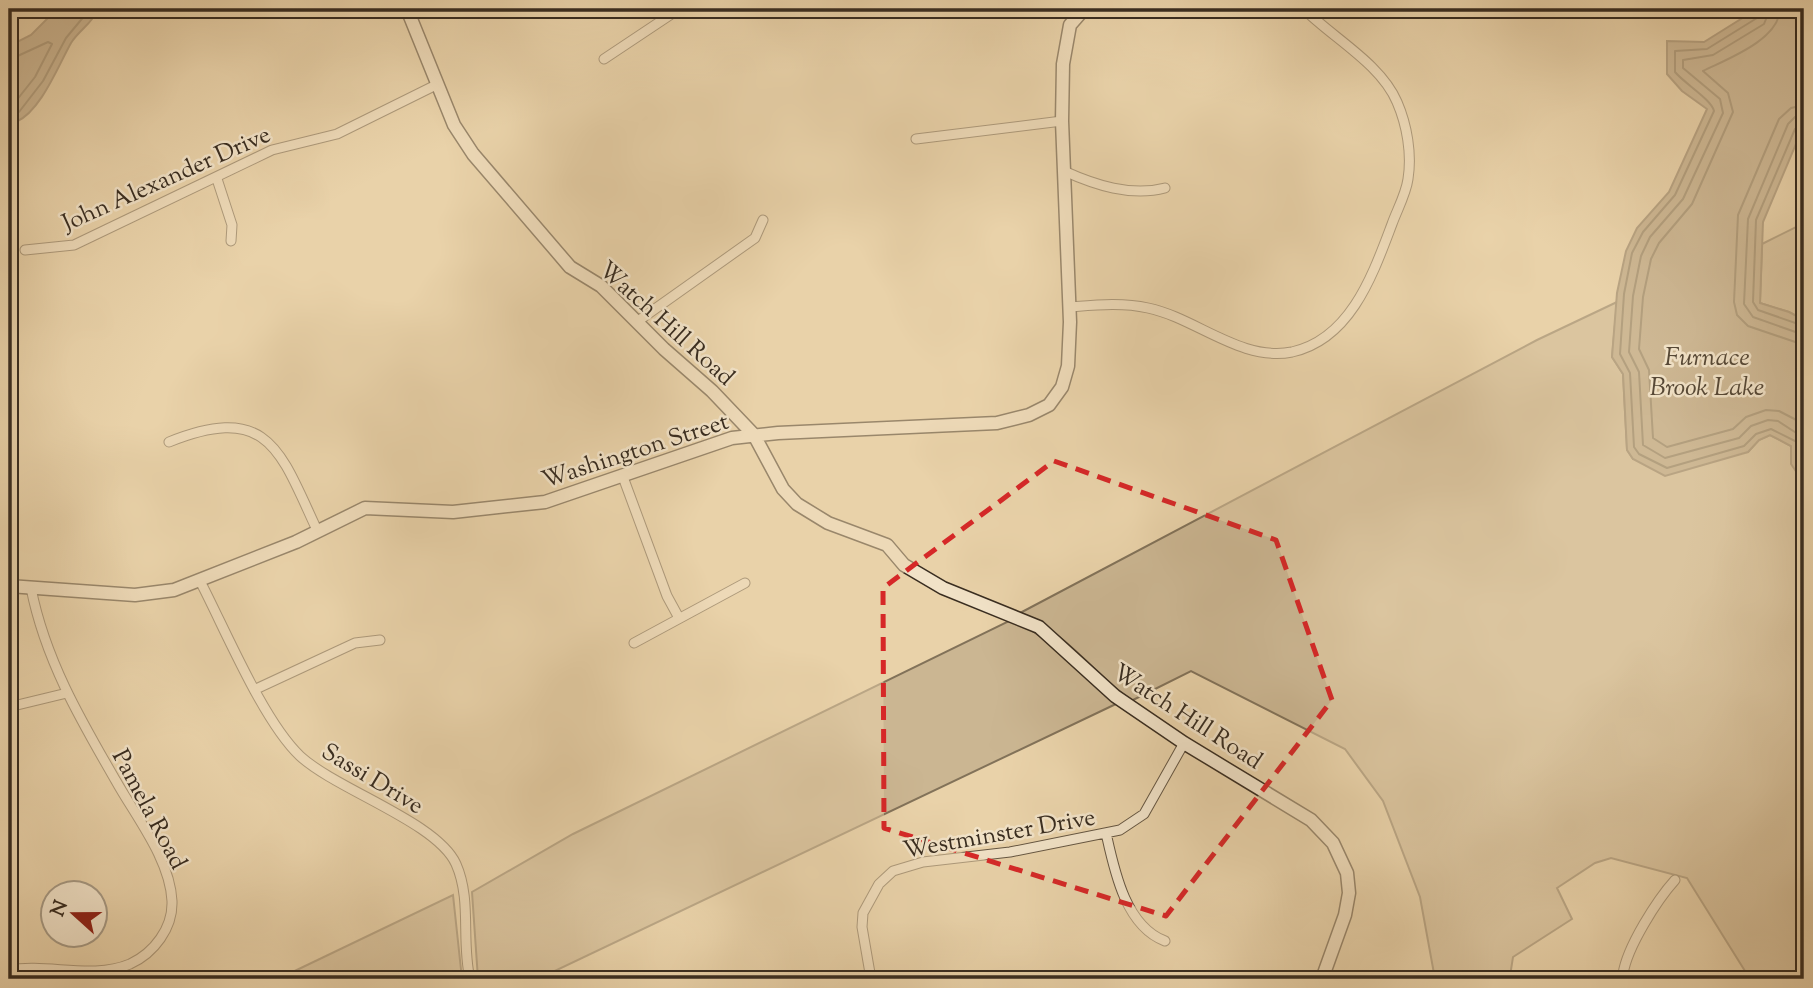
<svg xmlns="http://www.w3.org/2000/svg" width="1813" height="988" font-family="'Sorts Mill Goudy',serif">
<style>
.green{fill:#cbb692;stroke:#827259;stroke-width:2}
.water{fill:#ad9a7a;stroke:#7f6e56;stroke-width:2}
.lines{fill:none;stroke-linecap:round;stroke-linejoin:round}
.shore{stroke:#73644d;stroke-width:2}
.street-casing{stroke:#655642;stroke-width:11}
.secondary-casing{stroke:#392d20;stroke-width:15}
.street{stroke:#f1e2c7;stroke-width:9}
.secondary{stroke:#f1e2c7;stroke-width:12}
.marked{fill:none;stroke:#d62828;stroke-width:5;stroke-dasharray:14 9;stroke-linejoin:round}
.labels{text-anchor:middle;stroke-width:5;stroke-linejoin:round;paint-order:stroke}
.street-label{font-size:24px;fill:#392d20;stroke:#f1e2c7}
.water-label{font-size:26px;font-style:italic;fill:#564836;stroke:#f1e2c7}
</style>
<rect width="100%" height="100%" fill="#e9d2a9"/>
<filter id="stains"><feTurbulence type="fractalNoise" baseFrequency=".00286" numOctaves="4"/><feColorMatrix values="0 0 0 0 .2 0 0 0 0 .09 0 0 0 0 .02 0 0 0 .5 -.17"/></filter>
<radialGradient id="worn" r=".72"><stop offset=".6" stop-color="#630" stop-opacity="0"/><stop offset="1" stop-color="#630" stop-opacity=".3"/></radialGradient>
<!-- green -->
<path class="green" d="M1804,223v97l-15,-8 -29,-9 2,-59z
M1617,302l-5,55 11,17 4,76 6,9 115,-7 11,-12 11,-5 21,11c0,27 8,19 13,37 4,12 0,29 -4,40l4,6v450h-54l-63,-101 -76,-20 -16,5 -38,25 15,31 -59,38 -3,19 4,3h-79l-15,-82 -37,-96 -38,-52 -154,-78 -60,30c-38,-29 -66,-69 -111,-88l517,-273z
M1013,619c41,21 67,58 105,84l-580,276h-60l-6,-87 101,-58z
M453,895l9,84h-184z"/>
<!-- water -->
<path class="water" d="M45,9h53c-5,14 -19,21 -27,34 -13,23 -30,68 -55,79l-7,-7v-69l22,-11 16,-16z
M1757,9h47v116l-41,97 -3,81 29,9 15,8v163l-13,-19v-18l-21,-11 -11,5 -11,12 -83,24 -32,-17 -6,-9 -4,-76 -11,-17 5,-64 9,-42 11,-23 32,-36 38,-83 -25,-18 -15,-17v-33l37,1z"/>
<g class="lines">
<!-- shore -->
<path class="shore" d="M1761,9l-4,9 -50,31 -32,2v21c9,11 37,28 39,39l-39,84 -32,37 -11,21 -8,41 -4,60 10,19 4,74 5,7 28,14 77,-22 12,-12 15,-5 26,13 1,19 6,9
M1770,9l-6,15 -51,31 -30,5v8l37,31 3,14 -40,86 -33,38 -9,19 -8,40 -4,56 10,20 4,73 22,13 74,-20 12,-12 17,-6 10,1 26,17
M1780,9c-1,31 -53,50 -77,62l25,22 5,19 -41,92 -33,39 -8,16 -8,38 -4,52 10,21 4,68 14,9 66,-18 13,-12 20,-7 13,1 25,13
M9,60l39,-18 4,2 -17,33 -19,24 -7,1
M1804,105l-13,3 -12,11 -41,96 -4,87 3,13 11,11 56,19
M9,111l10,1 24,-31 23,-43 24,-29
M1804,116l-9,1 -7,7 -40,95 -4,85 9,13 51,18
M1804,125l-9,4 -39,91 -3,82 5,8 46,16"/>
<!-- street casing -->
<g class="street-casing">
<path id="street" d="M604,59l75,-50
M916,139l146,-18
M1064,171c31,14 67,26 101,17
M217,179l15,46 -1,16
M25,250l49,-5 198,-95 65,-16 99,-49
M1069,307c26,-2 53,-5 79,1 48,10 93,54 144,44 59,-13 81,-78 100,-128 5,-14 14,-30 16,-45 4,-25 -1,-54 -11,-77 -16,-38 -64,-64 -93,-93
M638,321l117,-83 8,-18
M169,442c100,-40 111,9 148,88
M623,477l44,119 12,22
M200,581c25,48 63,140 100,175 37,34 137,66 156,108 16,36 5,77 14,115
M634,643l111,-60
M256,689l99,-46 25,-3
M9,707l58,-14
M1106,833c8,36 19,93 59,108
M9,970c39,-7 83,10 121,-6 24,-11 43,-36 42,-63 -2,-42 -36,-84 -56,-120 -36,-62 -71,-122 -85,-193
M871,979l-9,-52 1,-14 16,-29 14,-13 30,-9 87,-10 110,-22 24,-16 40,-71
M1616,979l7,-5c4,-27 34,-74 52,-94"/>
</g>
<!-- secondary casing -->
<g class="secondary-casing">
<path id="secondary" d="M407,9l47,116 19,29 97,113 31,19 63,63 48,42 42,44 29,54 14,15 31,19 59,22 17,20 39,23 96,39 76,69 69,47 127,77 22,23 14,30 2,20 -4,22 -23,64
M9,586l126,9 39,-5 122,-48 69,-34 88,4 92,-10 187,-64 46,-5 219,-10 32,-8 20,-10 13,-18 6,-21 2,-44 -8,-201 1,-57 7,-39 14,-16"/>
</g>
<!-- street -->
<use href="#street" class="street"/>
<!-- secondary -->
<use href="#secondary" class="secondary"/>
</g>
<!-- marked area -->
<path d="M0 0H1813V988H0ZM1054,461l222,79 56,160 -166,216 -282,-88 -1,-240z" fill="#e9d2a9" fill-opacity=".55" fill-rule="evenodd"/>
<path class="marked" d="M1054,461l222,79 56,160 -166,216 -282,-88 -1,-240z"/>
<g class="labels">
<!-- street labels -->
<g class="street-label">
<text transform="translate(166 178) rotate(-24)" y="8">John Alexander Drive</text>
<text transform="translate(667 323) rotate(42)" y="8">Watch Hill Road</text>
<text transform="translate(635 450) rotate(-18)" y="8">Washington Street</text>
<text transform="translate(1188 716) rotate(33)" y="8">Watch Hill Road</text>
<text transform="translate(373 778) rotate(31)" y="8">Sassi Drive</text>
<text transform="translate(150 809) rotate(62)" y="8">Pamela Road</text>
<text transform="translate(999 833) rotate(-10)" y="8">Westminster Drive</text>
</g>
<!-- water labels -->
<g class="water-label">
<text x="1707" y="365">Furnace<tspan x="1707" dy="30">Brook Lake</tspan></text>
</g>
</g>
<!-- margin -->
<rect width="1813" height="988" fill="none" stroke="#e9d2a9" stroke-width="35"/>
<rect x="10" y="10" width="1792" height="967" fill="none" stroke="#392d20" stroke-width="3.5"/>
<rect x="18" y="18" width="1778" height="953" fill="none" stroke="#392d20" stroke-width="2"/>
<!-- north arrow -->
<g transform="translate(74 914) rotate(291)"><circle r="33" fill="#f1e2c7" stroke="#a79a84" stroke-width="2"/>
<path d="M0-5L12 26L0 18L-12 26Z" fill="#8f2418"/>
<text y="-10" font-size="19" font-weight="bold" text-anchor="middle" fill="#392d20">N</text>
</g>
<rect width="100%" height="100%" filter="url(#stains)"/>
<rect width="100%" height="100%" fill="url(#worn)"/>
</svg>
